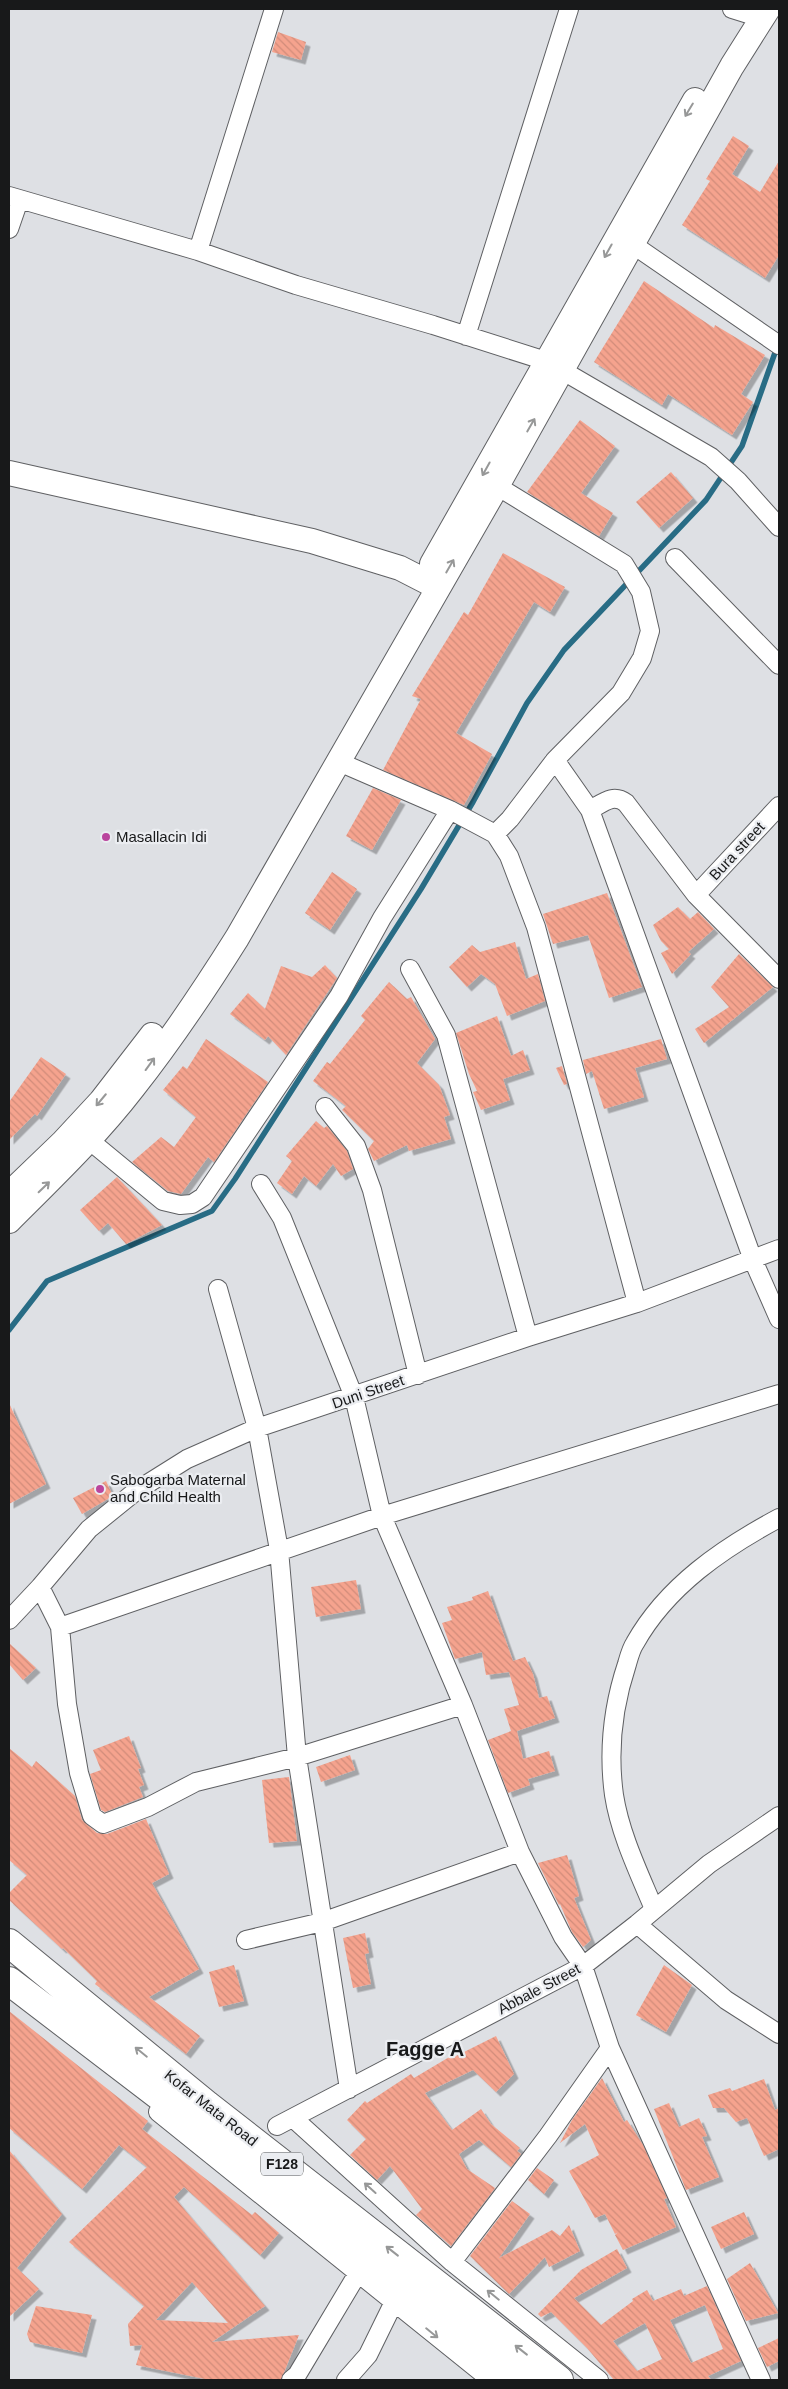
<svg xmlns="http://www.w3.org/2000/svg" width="788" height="2389" font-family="Arial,sans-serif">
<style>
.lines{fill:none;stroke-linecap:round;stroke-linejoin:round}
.stream{stroke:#286c85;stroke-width:5.5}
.building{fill:url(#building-back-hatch);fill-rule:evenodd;filter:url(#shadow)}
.street-casing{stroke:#5f6063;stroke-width:20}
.secondary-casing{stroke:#5f6063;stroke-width:26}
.primary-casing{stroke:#5f6063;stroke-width:30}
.street{stroke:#fff;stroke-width:18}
.secondary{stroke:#fff;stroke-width:24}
.primary{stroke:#fff;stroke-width:28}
.oneway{stroke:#979898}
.poi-dot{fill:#ba459d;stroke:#ebedf1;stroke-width:2}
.labels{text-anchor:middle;stroke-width:4.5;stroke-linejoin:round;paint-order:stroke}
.shield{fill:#ebedf1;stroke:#57595a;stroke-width:1}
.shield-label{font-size:14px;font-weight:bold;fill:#18191a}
.poi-label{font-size:15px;fill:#18191a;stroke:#ebedf1;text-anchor:start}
.street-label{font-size:15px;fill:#18191a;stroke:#ebedf1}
.district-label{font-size:20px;font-weight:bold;fill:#18191a;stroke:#ebedf1}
</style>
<defs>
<pattern id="building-back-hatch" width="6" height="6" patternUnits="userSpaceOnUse" patternTransform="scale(1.25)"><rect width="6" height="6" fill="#f5a38e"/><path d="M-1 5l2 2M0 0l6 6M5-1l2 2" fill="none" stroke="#d18c7a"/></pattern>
<filter id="shadow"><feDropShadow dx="4.5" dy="4.5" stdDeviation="0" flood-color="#0004"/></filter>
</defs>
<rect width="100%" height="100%" fill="#dee0e4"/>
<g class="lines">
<!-- stream -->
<path class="stream" d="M9,1330l38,-49 165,-70 23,-32 186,-290 52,-87 54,-99 37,-53 142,-150 36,-54 35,-99"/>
</g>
<!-- building -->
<path class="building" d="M278,32l28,10 -5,18 -29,-8z
M733,136l16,10 -17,28 28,18 19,-31v94l-14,23 -83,-53 28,-44 -4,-2z
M644,281l70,47 1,-3 50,30 -24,39 12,8 -21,33 -64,-41 -6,11 -68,-43z
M580,420l35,26 -34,47 32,20 -14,23 -72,-44z
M671,472l22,26 -34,30 -23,-26z
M503,553l62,34 -15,25 -16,-10 -78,131 36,21 -28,51 -81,-35 38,-71 -9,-3 52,-84 4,3z
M373,788l28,12 -29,50 -26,-14z
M332,872l25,17 -27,41 -25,-17z
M607,893l35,94 -33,11 -21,-63 -35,9 -10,-30z
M678,907l12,12 8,-7 16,17 -26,23 3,2 -19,20 -11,-21 8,-4 -8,-8 -8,-16z
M515,942l11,37 12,-5 7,27 -38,15 -12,-32 -14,-10 -14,13 -18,-20 23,-22 8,7z
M739,954l34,33 -69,56 -9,-14 34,-22 -18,-20z
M325,965l12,13 -51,77 -18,-19 -3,4 -35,-26 18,-21 17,16 16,-43 31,11z
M389,982l18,17 4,-2 24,42 -18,24 22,22 11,30 -6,2 7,22 -42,12 -2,-6 -33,16 -6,-12 6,-8 -32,-31 4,-4 -33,-25 14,-19 3,2 35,-44 -4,-4z
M497,1016l14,40 12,-6 7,20 -27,9 7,21 -29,10 -8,-18 4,-1 -8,-17 -13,-41z
M206,1039l62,43 -54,80 -6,-5 -27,37 -13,-3 -36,-29 29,-25 13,10 22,-30 -33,-27 20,-24 4,3z
M661,1039l6,20 -32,9 9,29 -40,12 -12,-38 -6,3 -3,-14z
M41,1057l25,17 -29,42 -2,-2 -26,26v-38z
M562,1066l5,18 -3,1 -8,-17z
M316,1121l8,7 3,-2 20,25 6,18 -12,7 -8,-12 -17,22 -12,-10 -12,18 -15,-11 15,-22 -6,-5z
M117,1177l45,48 -36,19 -18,-21 -9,8 -19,-21z
M9,1403l37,81 -37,20z
M106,1481l7,15 -31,18 -9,-16z
M356,1580l5,29 -45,8 -5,-30z
M488,1591l25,70 12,-4 8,17 6,24 8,-2 8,22 -38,13 6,28 26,-8 6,20 -27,8 2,6 -22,8 -20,-53 23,-9 -7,-22 15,-4 -10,-33 -23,3 -4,-23 -27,7 -13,-36 10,-3 -5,-13 26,-7 -1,-3z
M9,1643l27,25 -13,12 -14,-16z
M129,1736l12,32 -3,1 6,16 -5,2 4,10 -38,15 -4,-2 -11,-36 11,-4 -8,-20z
M9,1748l23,19 4,-6 39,35 7,24 15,13 10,1 39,-15 23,55 -17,9 47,86 -50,28 51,39 -14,18 -91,-70 2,-3 -34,-33 -1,1 -53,-49v-7l18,-18 -18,-15z
M350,1755l5,15 -34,12 -5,-15z
M289,1777l8,64 -28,2 -7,-63z
M567,1855l12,41 -5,2 17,42 -8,7 -11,-15 -12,-28 -1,1 -21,-42z
M365,1933l4,20 -4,1 6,30 -18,4 -10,-50z
M234,1965l10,36 -25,6 -10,-35z
M664,1965l28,20 -26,47 -30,-17z
M9,2011l139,110 -6,8 110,86 3,-3 24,21 -19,22 -76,-68 -10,10 91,109 -53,36 87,-7 -18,45h-71l-74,-15 6,-20 -12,1 -2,-22 16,-18 -75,-64 78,-75 -28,-22 -37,44 -73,-61zM192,2282l36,41 -72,-3z
M496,2036l18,38 -18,18 -23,-22 -48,23 27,37 29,-21 10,15 29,24 -3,3 4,3 -10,13 -32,-27 -20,14 8,15 28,19 -44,58 -35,-31 6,-6 -32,-43 -13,14 -27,-25 16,-16 -19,-19 18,-19 2,2 44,-29 3,4 37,-22 1,2z
M602,2078l22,44 3,-2 16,25 24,53 -3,1 12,28 -53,23 -8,-15 3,-3 -3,2 -10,-20 -10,4 -26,-47 30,-16 -14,-31 -25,19 12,-23z
M764,2079l11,31 4,-2v41l-15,7 -17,-38 -11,4 -12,-14h-11l-5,-13 22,-7 2,3z
M669,2103l10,24 20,-9 8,18 -5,1 17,40 -33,13 -32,-81z
M9,2150l53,64 -45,54 22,21 -30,28z
M537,2168l17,12 -10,14 -16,-14z
M512,2201l18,13 -31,44 53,-28 8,6 9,-11 11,26 -31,16 -4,-10 -36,37 -39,-38z
M744,2212l10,22 -33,15 -10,-22z
M617,2249l10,19 -53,30 27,27 32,-24 -1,-2 15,-9 6,11 28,-12 3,7 23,-10 34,75 -33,15 3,4h-97l-27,-32 -36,-36 -10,5 -3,-3 43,-44zM705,2305l18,44 -32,14 -21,-43zM645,2323l17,36 -25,12 -24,-30z
M750,2263l28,50 -32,8 -19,-42z
M36,2306l56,9 -10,38 -52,-11 -3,-8z
M779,2338v23l-12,6 -9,-19z"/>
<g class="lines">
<!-- street casing -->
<g class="street-casing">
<path id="street" d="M732,9l16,5
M9,196l189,55 98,34 137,40 113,36 165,96 27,24 41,46
M9,229l10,-29
M632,244l147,101
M198,251l76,-242
M466,336l103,-327
M675,558l104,107
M555,760l35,50 163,450 26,59
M339,762l111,48 45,24 14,22 27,71 101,376
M590,810c13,-7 23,-17 36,-7l70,92 83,84
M495,834l15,-15 45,-59 66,-67 21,-35 8,-27 -9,-39 -17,-28 -127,-78
M696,895l83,-89
M410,969l36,66 82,302
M325,1107l31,39 16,44 46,185
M89,1140l74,61 17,4 12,-1 11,-7 136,-201 43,-78 68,-108
M261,1184l21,34 72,179 28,119 81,189 57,147 43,85 20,29 27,82 151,332
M218,1289l39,139 22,122 18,207 52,332
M40,1587l20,40 7,77 12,69 13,43 11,8 45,-17 48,-25 101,-25 166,-52
M9,1620l31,-33 49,-58 47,-38 51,-32 70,-31 271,-91 109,-34 142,-54
M60,1627l322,-111 397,-122
M654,1909c-15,-36 -34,-75 -40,-114 -6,-44 -1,-89 13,-131 2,-7 4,-15 8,-21 32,-57 88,-95 144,-125
M637,1924l89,76 53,34
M246,1940l76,-18 198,-70
M158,2112l333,268
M293,2118l159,144 147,118
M277,2126l306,-160 54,-42 72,-60 70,-48
M452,2262l96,-126 62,-88
M291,2380l6,-5 61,-102
M346,2380l22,-25 26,-53"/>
</g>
<!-- secondary casing -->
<g class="secondary-casing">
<path id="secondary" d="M9,473l303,68 88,27 37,19
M432,564l263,-464
M9,1194l54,-52 38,-41 51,-66
M9,1221c43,-43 87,-85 124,-133 38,-48 72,-99 104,-150l260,-452 235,-420 36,-57"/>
</g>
<!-- primary casing -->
<g class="primary-casing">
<path id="primary" d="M9,1943l198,162 352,275
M9,1981l229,175 151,123 132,101"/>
</g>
<!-- street -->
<use href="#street" class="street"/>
<!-- secondary -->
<use href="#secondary" class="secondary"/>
<!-- primary -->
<use href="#primary" class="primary"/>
</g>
<!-- one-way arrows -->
<defs><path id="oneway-shaft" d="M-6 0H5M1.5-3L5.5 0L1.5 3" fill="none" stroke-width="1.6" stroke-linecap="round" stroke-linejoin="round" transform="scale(1.25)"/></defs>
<g class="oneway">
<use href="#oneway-shaft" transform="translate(689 110) rotate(121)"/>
<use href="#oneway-shaft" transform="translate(608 251) rotate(119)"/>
<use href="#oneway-shaft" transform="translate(531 425) rotate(-60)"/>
<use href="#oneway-shaft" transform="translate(486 469) rotate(119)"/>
<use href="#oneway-shaft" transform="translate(450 566) rotate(-60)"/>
<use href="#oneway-shaft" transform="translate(150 1064) rotate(-54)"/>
<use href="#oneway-shaft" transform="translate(101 1100) rotate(130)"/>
<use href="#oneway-shaft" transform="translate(44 1187) rotate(-44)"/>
<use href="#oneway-shaft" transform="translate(141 2052) rotate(-141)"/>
<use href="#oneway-shaft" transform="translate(370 2188) rotate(-138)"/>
<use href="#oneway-shaft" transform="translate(392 2251) rotate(-142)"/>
<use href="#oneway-shaft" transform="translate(493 2295) rotate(-141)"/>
<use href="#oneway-shaft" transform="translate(432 2333) rotate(39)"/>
<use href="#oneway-shaft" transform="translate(521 2350) rotate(-142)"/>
</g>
<!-- markers -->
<g class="poi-dot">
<circle cx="106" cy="837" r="5"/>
<circle cx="100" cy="1489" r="5"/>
</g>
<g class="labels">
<!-- shield labels -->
<rect class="shield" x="261" y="2152.5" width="42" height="23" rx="4"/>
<g class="shield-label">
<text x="282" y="2169">F128</text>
</g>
<!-- poi labels -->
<g class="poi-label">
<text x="116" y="842">Masallacin Idi</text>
<text x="110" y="1485">Sabogarba Maternal<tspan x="110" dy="17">and Child Health</tspan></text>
</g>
<!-- street labels -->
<g class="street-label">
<text transform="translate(737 851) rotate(-47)" y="5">Bura street</text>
<text transform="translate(368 1392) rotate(-19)" y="5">Duni Street</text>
<text transform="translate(539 1989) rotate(-28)" y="5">Abbale Street</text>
<text transform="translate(211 2108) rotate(38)" y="5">Kofar Mata Road</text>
</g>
<!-- district labels -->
<g class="district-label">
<text x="425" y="2056">Fagge A</text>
</g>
</g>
<!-- border -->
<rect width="788" height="2389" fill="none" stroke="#18191a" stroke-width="20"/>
</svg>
